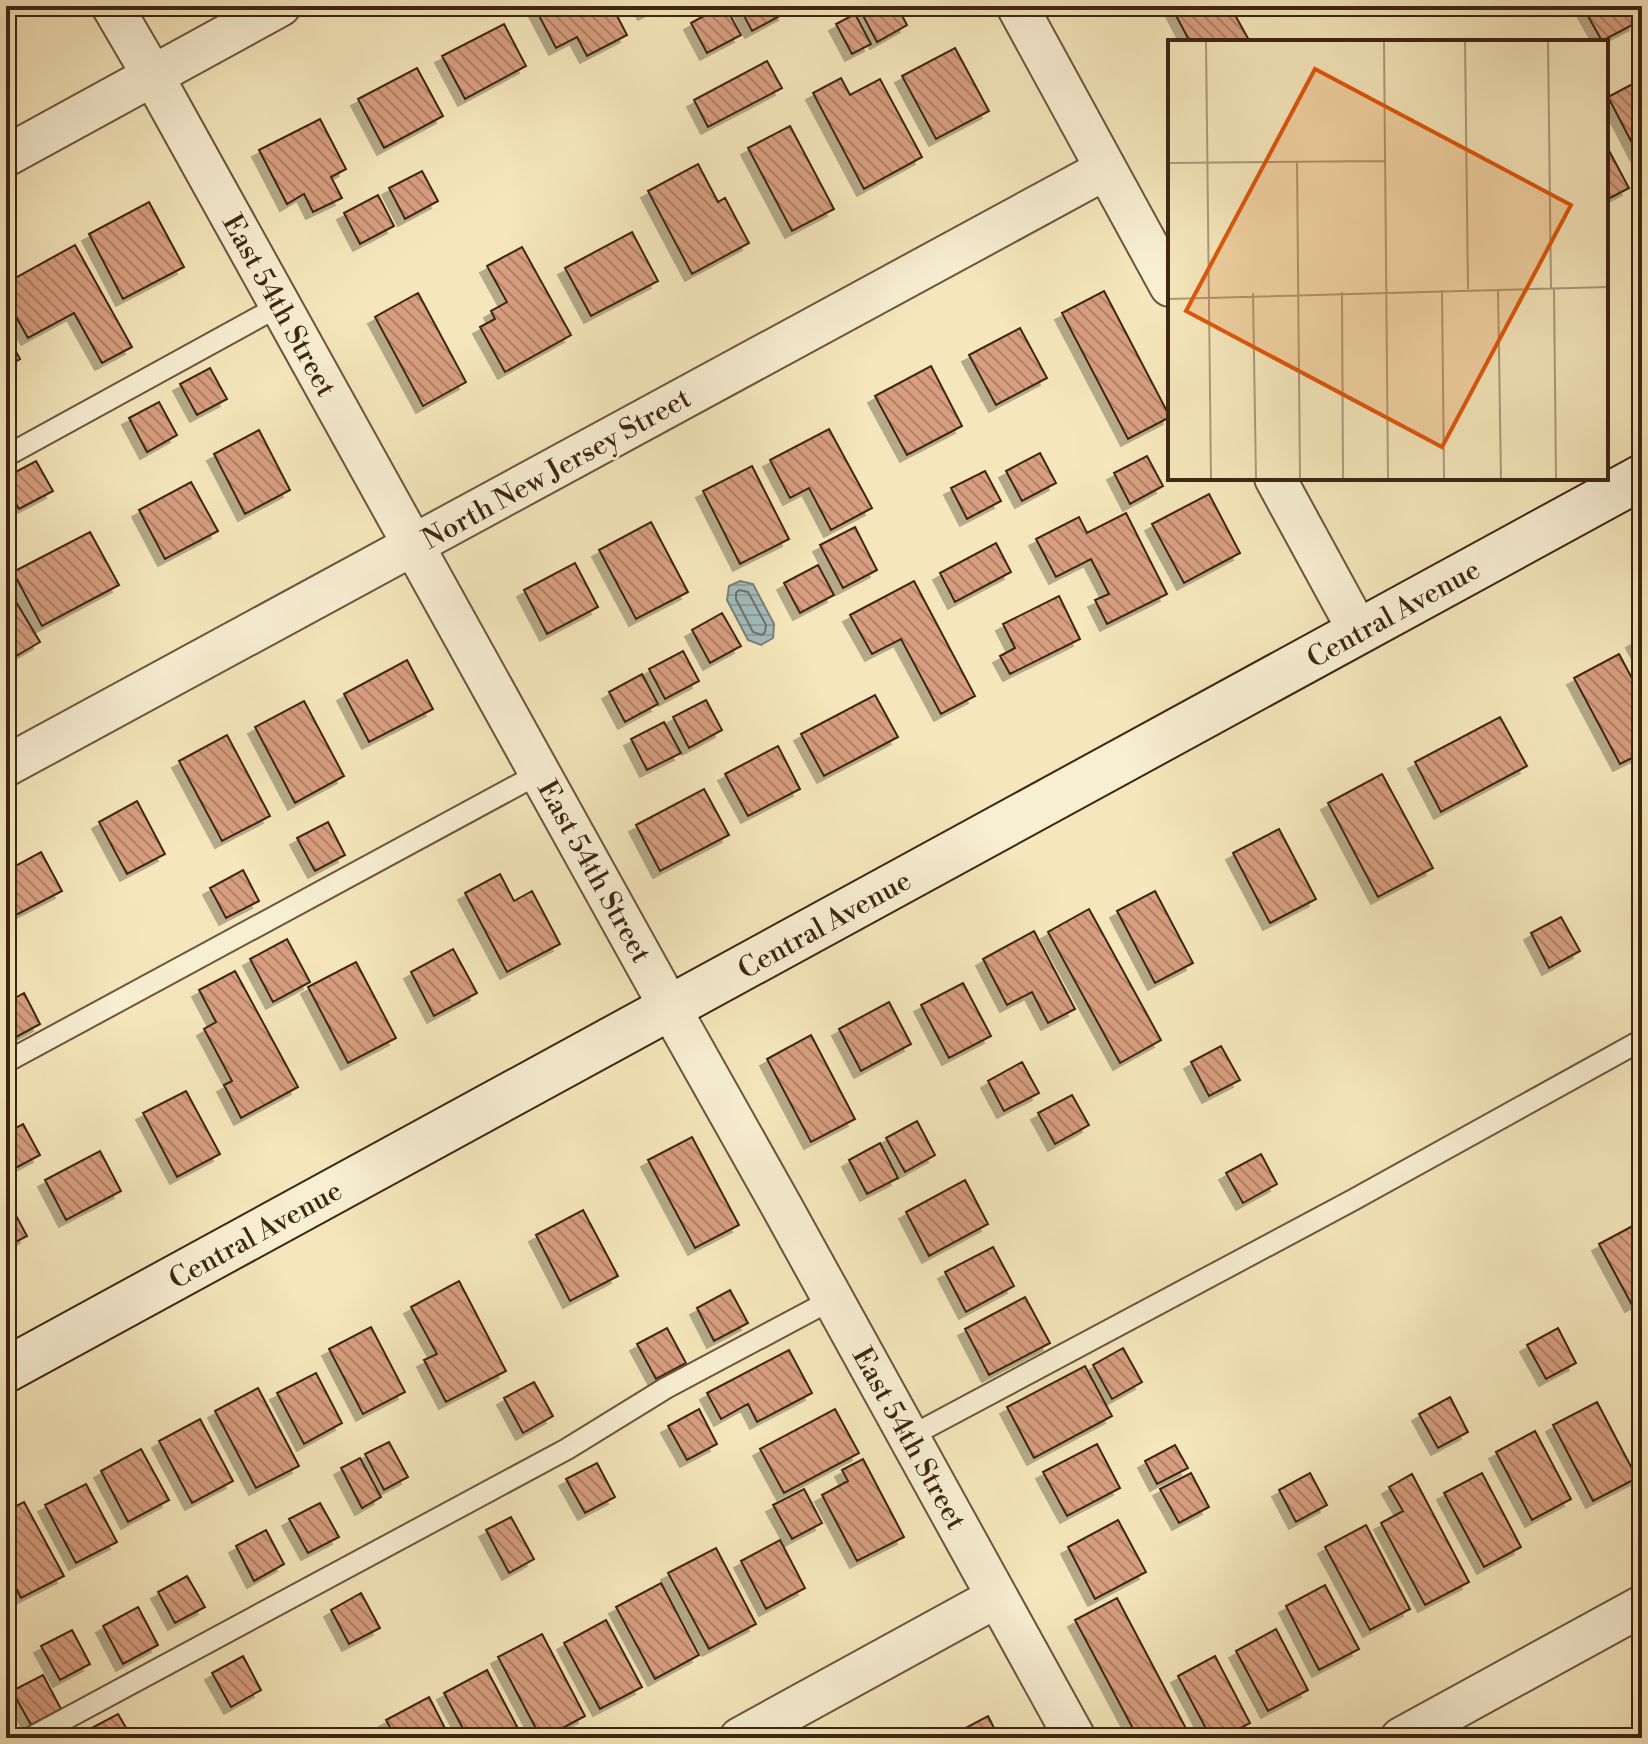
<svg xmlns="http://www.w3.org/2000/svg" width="1648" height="1744" font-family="'Libre Bodoni',serif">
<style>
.water{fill:url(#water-rules);stroke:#7a8078;stroke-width:2}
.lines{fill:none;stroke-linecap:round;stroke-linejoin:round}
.shore{stroke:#707167;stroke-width:2}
.building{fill:url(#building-back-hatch);stroke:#3d2612;stroke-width:2;filter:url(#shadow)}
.service-casing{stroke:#6b563c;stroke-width:24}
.minor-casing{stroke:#6b563c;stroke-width:44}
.secondary-casing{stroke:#3d2612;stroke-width:48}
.service{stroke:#f8efd3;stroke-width:20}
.minor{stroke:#f8efd3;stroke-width:40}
.secondary{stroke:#f8efd3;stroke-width:44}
.labels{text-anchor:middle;stroke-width:6;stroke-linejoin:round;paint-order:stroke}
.street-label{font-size:28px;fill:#3d2612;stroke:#f8efd3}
.inset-road{fill:none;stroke:#ab9a77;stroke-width:2}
.view{fill:#df560c;fill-opacity:0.15;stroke:#df560c;stroke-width:4}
.inset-edge{fill:none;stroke:#3d2612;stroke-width:4}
</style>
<defs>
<pattern id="water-rules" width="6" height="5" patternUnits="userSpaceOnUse" patternTransform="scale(2)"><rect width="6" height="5" fill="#a2bcbc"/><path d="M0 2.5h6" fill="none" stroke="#8ca1a1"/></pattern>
<pattern id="building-back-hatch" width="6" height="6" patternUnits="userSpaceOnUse" patternTransform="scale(2)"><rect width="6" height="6" fill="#d79f7f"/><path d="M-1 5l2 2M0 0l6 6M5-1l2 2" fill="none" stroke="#b08167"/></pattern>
<filter id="shadow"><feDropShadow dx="-7" dy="7" stdDeviation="0" flood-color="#0004"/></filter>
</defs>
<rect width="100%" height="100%" fill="#f5e7bb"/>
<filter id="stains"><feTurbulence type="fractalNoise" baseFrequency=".0025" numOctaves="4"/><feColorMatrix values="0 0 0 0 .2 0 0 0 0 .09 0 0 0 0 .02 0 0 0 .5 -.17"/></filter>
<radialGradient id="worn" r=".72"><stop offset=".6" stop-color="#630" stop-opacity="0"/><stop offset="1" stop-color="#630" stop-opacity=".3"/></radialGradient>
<!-- water -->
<path class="water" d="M740,581l13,3 21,40 -1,14 -12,7 -13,-5 -21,-40 2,-14z"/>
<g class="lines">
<!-- shore -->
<path class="shore" d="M739,590l9,2 18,33 -1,7 -3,3 -9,-3 -17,-33v-6z"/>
</g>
<!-- building -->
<path class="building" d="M534,6h78l15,29 -40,21 -10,-19 -21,11z
M641,6h17l-13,7z
M722,6h3l16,29 -34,18 -16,-30z
M739,6h42l4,7 -33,18z
M863,6h34l10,19 -30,17 -18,-34z
M1171,6h59l20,36h-60z
M1594,6h32l10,17 -34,18 -17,-30z
M855,14l16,30 -19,10 -16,-30z
M504,24l22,42 -61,33 -23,-43z
M955,48l34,63 -53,28 -34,-63z
M767,61l15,27 -74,39 -14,-27z
M417,68l26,48 -59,32 -26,-49z
M841,78l9,17 30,-16 42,78 -58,32 -51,-96z
M1642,79v83l-34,-65z
M320,119l26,50 -15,8 11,21 -29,14 -9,-18 -17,10 -28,-54z
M790,126l44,83 -42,22 -44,-83z
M1606,145l23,43 -23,12z
M698,164l20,38 7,-4 24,45 -57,31 -44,-83z
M422,171l16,30 -33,18 -16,-31z
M378,195l16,31 -34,18 -16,-31z
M149,202l35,65 -61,32 -34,-65z
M632,232l26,49 -67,35 -26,-48z
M75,245l57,102 -30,16 -28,-50 -46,25 -22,-39v-16z
M522,247l49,88 -66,37 -25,-45 15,-8 -4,-8 16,-9 -20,-36z
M1104,291l66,126 -42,22 -66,-126z
M418,293l48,89 -43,24 -48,-89z
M1020,328l27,50 -51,27 -27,-50z
M6,332l14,27 -14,8z
M931,366l31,60 -55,29 -32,-59z
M210,368l17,31 -30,16 -17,-31z
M159,402l18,33 -30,17 -18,-34z
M829,429l43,79 -41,22 -22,-42 -19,10 -20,-38z
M259,430l31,60 -45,24 -31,-60z
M1040,453l16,30 -34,18 -16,-30z
M1147,456l16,30 -33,18 -16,-31z
M36,461l17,30 -34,18 -13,-24v-8z
M752,466l37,73 -49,25 -37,-73z
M985,471l16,30 -34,18 -16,-31z
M191,482l27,49 -53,28 -26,-49z
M1209,494l31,59 -56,30 -32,-59z
M1126,513l41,81 -60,30 -12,-24 14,-6 -18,-35 -35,18 -20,-38 43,-22 8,16z
M651,522l37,70 -52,27 -37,-69z
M855,527l22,43 -34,18 -23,-43z
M90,532l29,53 -77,41 -29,-54z
M996,543l15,29 -56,30 -15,-29z
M575,563l23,44 -51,27 -23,-44z
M818,565l16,30 -34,18 -16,-30z
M914,581l61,115 -34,18 -40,-75 -29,15 -22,-39z
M6,585l34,57 -34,20z
M1059,596l21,43 -70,35 -10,-18 15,-8 -12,-24z
M722,613l19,33 -31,17 -18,-33z
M1642,636v22l-9,-17z
M683,651l16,30 -34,18 -16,-30z
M1619,654l23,43v56l-22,11 -46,-86z
M407,660l26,49 -64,33 -25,-48z
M642,674l16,30 -33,18 -16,-30z
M875,695l23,42 -74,39 -23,-42z
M706,700l16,30 -33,18 -16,-31z
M304,701l40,75 -49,27 -40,-76z
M1500,717l27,49 -86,46 -26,-50z
M664,722l17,31 -34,17 -16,-31z
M227,735l43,81 -48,25 -43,-80z
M778,746l22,43 -52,27 -23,-42z
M1382,774l51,94 -55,29 -50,-94z
M704,789l25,46 -69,36 -24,-46z
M137,801l28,53 -38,20 -28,-52z
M328,822l17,33 -30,16 -18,-33z
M1279,829l37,70 -46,24 -37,-70z
M41,852l21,39 -46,24 -10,-18v-26z
M243,870l16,31 -33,17 -16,-30z
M500,874l14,27 18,-10 28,53 -53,28 -42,-79z
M1155,891l38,72 -38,20 -38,-72z
M1089,909l72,131 -41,23 -72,-131z
M1561,917l19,34 -31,17 -18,-35z
M1034,931l41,78 -27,14 -16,-31 -25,13 -24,-46z
M287,939l23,43 -37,20 -23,-43z
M453,949l24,44 -43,23 -23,-44z
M356,962l40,76 -48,25 -40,-76z
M235,971l63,116 -57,31 -17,-33 8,-4 -28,-52 12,-7 -17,-32z
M963,983l28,53 -42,22 -28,-53z
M24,993l16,31 -33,18 -1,-39z
M889,1002l22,42 -50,27 -22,-42z
M811,1035l44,84 -44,23 -44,-83z
M1221,1046l19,34 -31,16 -18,-34z
M1022,1062l17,31 -35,18 -16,-30z
M186,1091l34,63 -43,23 -34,-64z
M1072,1095l17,30 -34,19 -17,-31z
M917,1121l18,34 -30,17 -19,-34z
M23,1124l17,31 -34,18v-40z
M692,1137l47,88 -44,23 -47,-88z
M880,1143l18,35 -31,16 -18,-34z
M100,1151l21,40 -55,29 -21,-40z
M1261,1154l16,30 -34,19 -17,-30z
M965,1180l23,44 -59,32 -23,-44z
M6,1197l21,39 -21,11z
M583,1210l35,66 -48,25 -34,-66z
M1642,1221v79l-10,5 -33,-61z
M993,1247l21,39 -48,26 -21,-40z
M459,1281l47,90 -60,31 -22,-42 13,-6 -26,-47z
M730,1290l18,33 -34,18 -17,-33z
M1025,1297l25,46 -61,32 -24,-46z
M371,1327l34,65 -42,22 -34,-65z
M667,1328l19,35 -30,16 -19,-35z
M1558,1328l18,35 -30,16 -19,-34z
M1123,1348l19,34 -30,17 -19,-34z
M789,1350l23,43 -55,29 -9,-18 -27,15 -14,-26z
M1085,1366l27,50 -78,42 -27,-51z
M316,1373l26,50 -38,21 -27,-51z
M534,1382l19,34 -30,17 -19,-35z
M258,1388l41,78 -43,22 -41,-77z
M1450,1397l18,35 -30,16 -19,-34z
M1597,1402l40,76 -44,23 -40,-76z
M699,1409l18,35 -30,16 -19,-34z
M835,1409l24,44 -75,40 -24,-44z
M200,1419l33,62 -41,22 -33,-62z
M1535,1431l36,68 -39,21 -36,-68z
M389,1442l19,35 -24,13 -19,-36z
M1097,1444l23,44 -53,28 -24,-44z
M1175,1445l13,23 -31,16 -12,-23z
M141,1449l28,51 -41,22 -27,-51z
M360,1458l21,39 -19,11 -21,-40z
M863,1459l41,78 -47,24 -35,-66 26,-14 -6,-11z
M597,1463l18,34 -30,16 -19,-34z
M1191,1473l18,34 -30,16 -19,-34z
M1310,1473l17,32 -31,17 -17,-32z
M1482,1473l39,74 -37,20 -40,-74z
M1412,1474l57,108 -44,23 -44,-82 22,-12 -14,-24z
M86,1484l31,58 -41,21 -31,-58z
M804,1489l18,34 -30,16 -19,-34z
M24,1502l40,74 -43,22 -15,-28v-59z
M320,1503l19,34 -31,16 -19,-34z
M511,1517l23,42 -25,14 -23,-43z
M1118,1520l28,52 -51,27 -27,-52z
M1366,1525l44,84 -40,21 -45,-83z
M266,1530l18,34 -30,17 -18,-35z
M780,1540l25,48 -39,21 -25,-48z
M716,1548l40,76 -47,25 -41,-76z
M187,1576l18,31 -30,16 -17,-31z
M661,1583l38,72 -44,24 -39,-72z
M1325,1585l34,64 -40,21 -33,-64z
M361,1593l19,35 -31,16 -18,-34z
M1117,1598l74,140h-53l-63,-118z
M6,1599l9,17 -9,5z
M138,1607l20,38 -35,19 -20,-38z
M606,1620l36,67 -42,22 -36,-66z
M1276,1629l32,61 -40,21 -32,-60z
M72,1630l18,34 -30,16 -19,-34z
M542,1634l43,82 -41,22h-3l-43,-81z
M243,1656l18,34 -30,17 -19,-34z
M1215,1656l35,67 -28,15h-11l-33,-62z
M487,1670l36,68h-55l-24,-45z
M43,1675l18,34 -30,16 -19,-34z
M429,1697l21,41h-54l-10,-18z
M118,1714l14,24h-39l-5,-8z
M988,1716l11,22h-52z"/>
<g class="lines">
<!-- service casing -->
<g class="service-casing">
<path id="service" d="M6,456l275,-151
M6,1062l534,-289
M909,1437l444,-237 289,-160
M30,1738l537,-289 99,-61 167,-89"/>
</g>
<!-- minor casing -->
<g class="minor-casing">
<path id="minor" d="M112,6l41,70 517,932 112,199 293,531
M1017,6l153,280
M6,156l274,-150
M1275,478l84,154
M6,766l1100,-597
M740,1738l257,-141
M1401,1738l241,-132"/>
</g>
<!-- secondary casing -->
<g class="secondary-casing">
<path id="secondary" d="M6,1370l1636,-893"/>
</g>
<!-- service -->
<use href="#service" class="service"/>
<!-- minor -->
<use href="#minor" class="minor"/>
<!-- secondary -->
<use href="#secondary" class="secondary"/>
</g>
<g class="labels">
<!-- street labels -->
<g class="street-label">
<text transform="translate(280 305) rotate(61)" y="10">East 54th Street</text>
<text transform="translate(556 468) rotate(-29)" y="10">North New Jersey Street</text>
<text transform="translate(1393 613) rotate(-29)" y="10">Central Avenue</text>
<text transform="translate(595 871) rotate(61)" y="10">East 54th Street</text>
<text transform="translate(824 924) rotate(-29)" y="10">Central Avenue</text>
<text transform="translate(255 1234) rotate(-29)" y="10">Central Avenue</text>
<text transform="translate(910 1438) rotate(61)" y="10">East 54th Street</text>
</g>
</g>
<!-- overview -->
<g transform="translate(1168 40)">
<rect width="440" height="440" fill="#f5e7bb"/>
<path class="inset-road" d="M38,1l5,438M216,1l4,438M297,1l3,248M380,1l3,247M129,122l3,317M0,123l217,-2M386,248l2,191M330,249l3,190M274,250l2,189M174,252l1,187M85,253l3,186M0,259l440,-12"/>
<path class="view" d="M147,29l256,136 -129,242 -256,-136z"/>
<rect width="440" height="440" class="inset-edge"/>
</g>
<!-- margin -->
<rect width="1648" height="1744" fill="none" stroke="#f5e7bb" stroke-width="32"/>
<rect x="8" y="8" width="1632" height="1728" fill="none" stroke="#3d2612" stroke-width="4"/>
<rect x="16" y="16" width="1616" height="1712" fill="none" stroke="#3d2612" stroke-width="2"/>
<rect width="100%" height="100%" filter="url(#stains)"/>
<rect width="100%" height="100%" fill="url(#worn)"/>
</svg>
